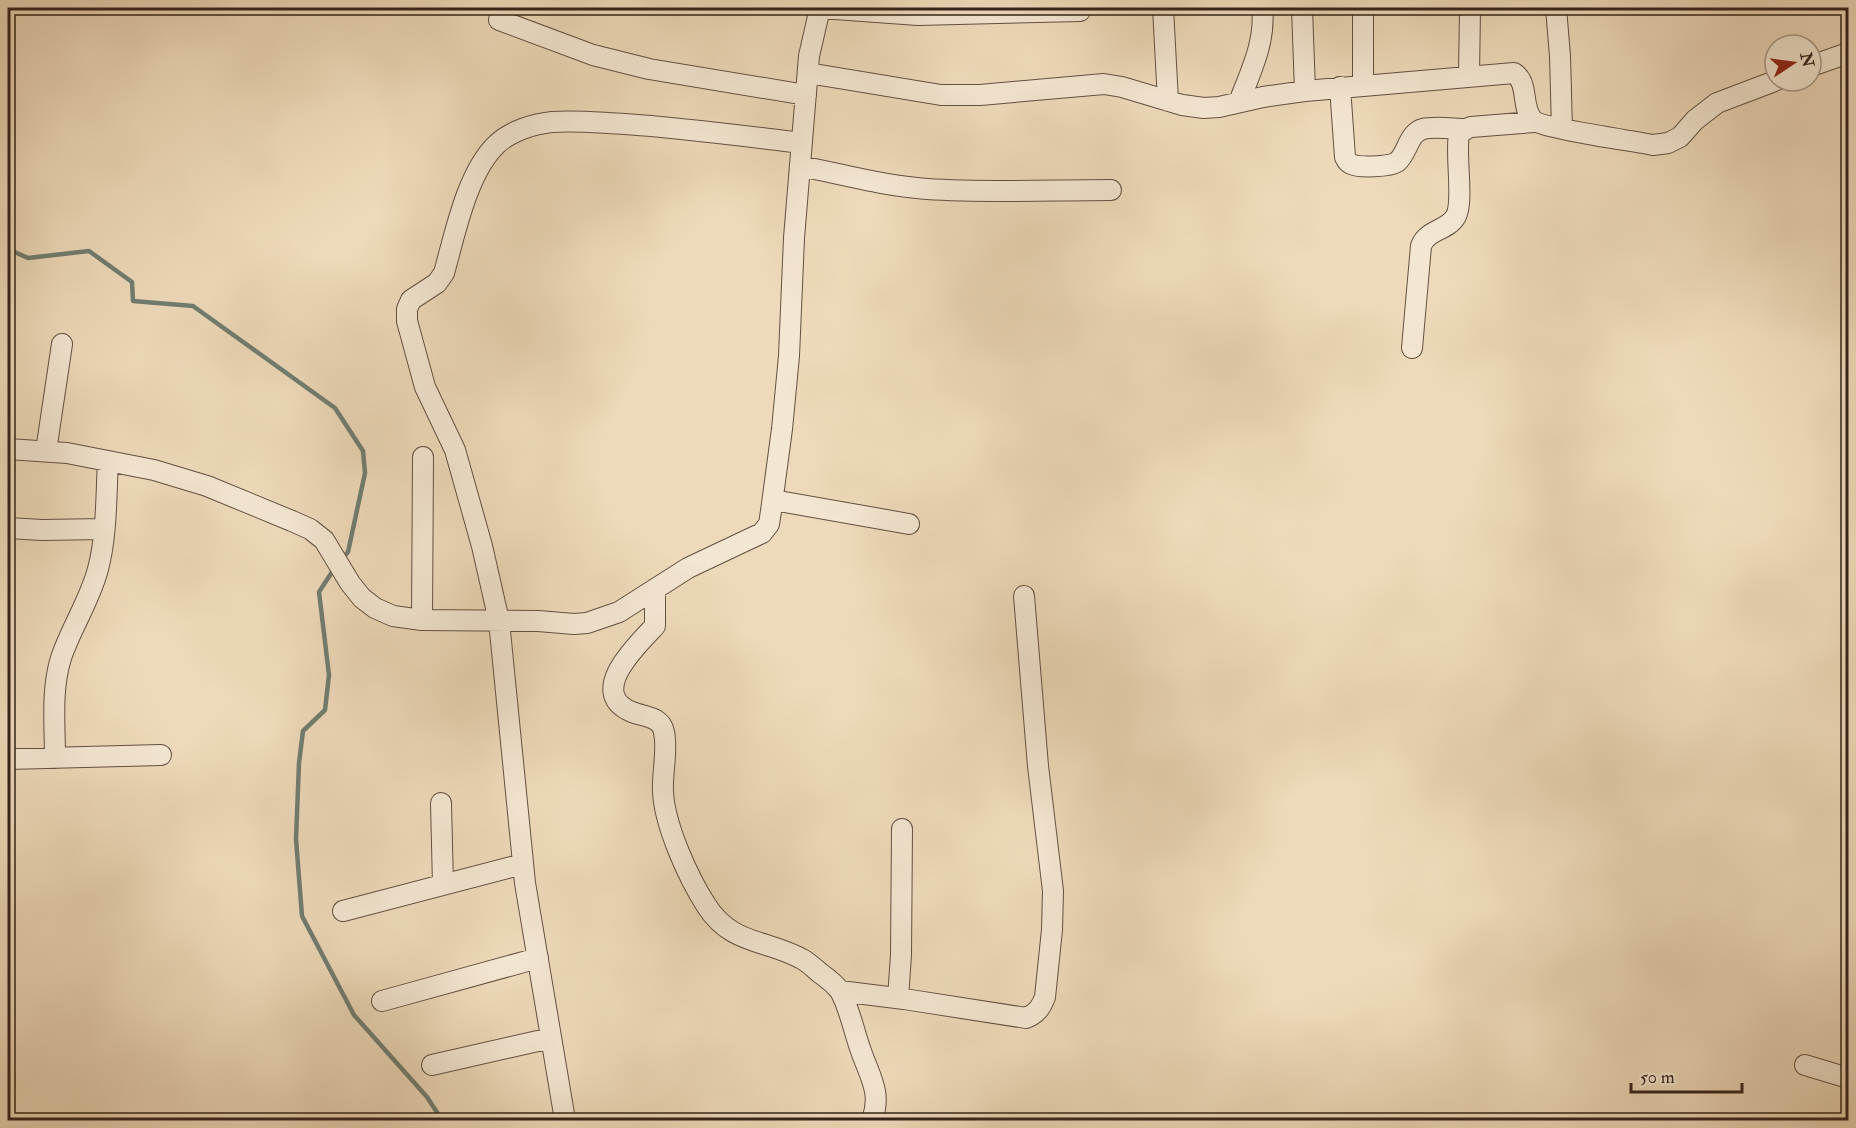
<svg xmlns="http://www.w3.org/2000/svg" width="1856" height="1128" font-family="'IM FELL Double Pica',serif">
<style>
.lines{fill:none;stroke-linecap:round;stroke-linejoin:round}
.stream{stroke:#717e72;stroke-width:4.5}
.minor-casing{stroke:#625143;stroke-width:22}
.minor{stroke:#f4e7d2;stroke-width:20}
</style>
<rect width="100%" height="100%" fill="#eedaba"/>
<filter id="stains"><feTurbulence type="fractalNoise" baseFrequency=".00333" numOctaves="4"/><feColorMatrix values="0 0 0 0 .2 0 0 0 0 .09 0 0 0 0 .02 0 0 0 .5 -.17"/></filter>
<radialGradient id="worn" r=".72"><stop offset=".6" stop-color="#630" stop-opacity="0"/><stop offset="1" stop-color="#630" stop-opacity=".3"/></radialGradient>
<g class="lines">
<!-- stream -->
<path class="stream" d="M8,249l20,9 61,-7 43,31 1,19 60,5 142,102 28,43 2,22 -17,79 -7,8
M334,569l-15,23 10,83 -4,35 -22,21 -4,32 -3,76 6,77 52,99 73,82 15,23"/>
<!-- minor casing -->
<g class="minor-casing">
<path id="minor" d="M821,8l97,7 162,-4
M1163,8l5,93
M1302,8l3,83
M1363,8v77
M1556,8l4,48 2,73
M499,20l94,35 56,14 157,26
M1811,66l37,-13
M808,73l133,22h39l124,-11 18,3 60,18 22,3 15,-1 44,-10 42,-6 209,-18c15,10 7,33 18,46 7,9 102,22 121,26l15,-2 12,-6 15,-17 22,-17 58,-22
M1469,76l1,-68
M1340,87l5,70c2,4 2,5 6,7 8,4 38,3 46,-2 11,-9 11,-29 26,-33 12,-3 31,0 43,0
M1239,102c12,-31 27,-61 23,-94
M800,166c42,8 84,20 127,23 61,4 123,1 184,1
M1412,348l9,-102c6,-17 27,-15 35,-30 8,-15 -1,-61 3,-82l7,-5 5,-2 63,-5
M8,449l59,4 87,17 53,16 85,35 18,8 14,11 26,43 12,15 13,10 18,8 29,4 116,1 36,3 13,-1 32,-11 69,-44 74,-35 7,-9 2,-13 11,-82 7,-73 5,-118 15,-182 11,-48
M46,451l16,-107
M773,500l136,24
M8,528l34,2 62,-1
M655,589v37c-18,19 -69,67 -23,86 12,5 29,4 32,20 4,19 -2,39 -1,59 1,33 25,86 43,114 25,40 59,34 96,54 6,3 12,9 18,14 7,5 15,11 20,18 10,18 14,41 21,60 9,26 21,42 11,69
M422,620l1,-163
M55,758c0,-33 -4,-68 6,-100 10,-30 29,-58 37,-89 9,-34 8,-73 10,-108
M8,759l153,-4
M441,803l2,82
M343,911l180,-47
M840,991l64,8 122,19c10,-4 15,-10 19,-21l7,-67 1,-39 -15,-125 -14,-170
M898,998l3,-43 1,-126
M382,1001l156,-43
M432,1065l119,-27
M1805,1065l43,13
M565,1120l-40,-237 -26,-262 -17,-75 -27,-96 -30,-63 -18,-66v-12l4,-9 26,-17 7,-10c11,-39 23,-101 53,-129 14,-13 36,-20 55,-22 24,-2 49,1 73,2 59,4 118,12 177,19"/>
</g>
<!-- minor -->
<use href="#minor" class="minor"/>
</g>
<!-- margin -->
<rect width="1856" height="1128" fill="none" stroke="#eedaba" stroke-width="30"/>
<rect x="9" y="9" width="1838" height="1110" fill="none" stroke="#34231b" stroke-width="3"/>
<rect x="15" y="15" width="1826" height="1098" fill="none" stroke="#34231b" stroke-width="1.5"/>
<!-- north arrow -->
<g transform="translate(1793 63) rotate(77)"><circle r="28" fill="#f4e7d2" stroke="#a79989" stroke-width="1.5"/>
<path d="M0-4.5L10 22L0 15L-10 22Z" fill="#8f2418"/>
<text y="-9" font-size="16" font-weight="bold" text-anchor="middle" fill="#34231b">N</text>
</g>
<!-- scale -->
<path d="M1631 1083v9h111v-9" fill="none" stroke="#34231b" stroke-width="3"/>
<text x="1640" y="1083" font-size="18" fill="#34231b" stroke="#f4e7d2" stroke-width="4.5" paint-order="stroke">50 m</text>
<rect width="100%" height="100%" filter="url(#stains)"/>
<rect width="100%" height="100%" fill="url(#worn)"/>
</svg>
